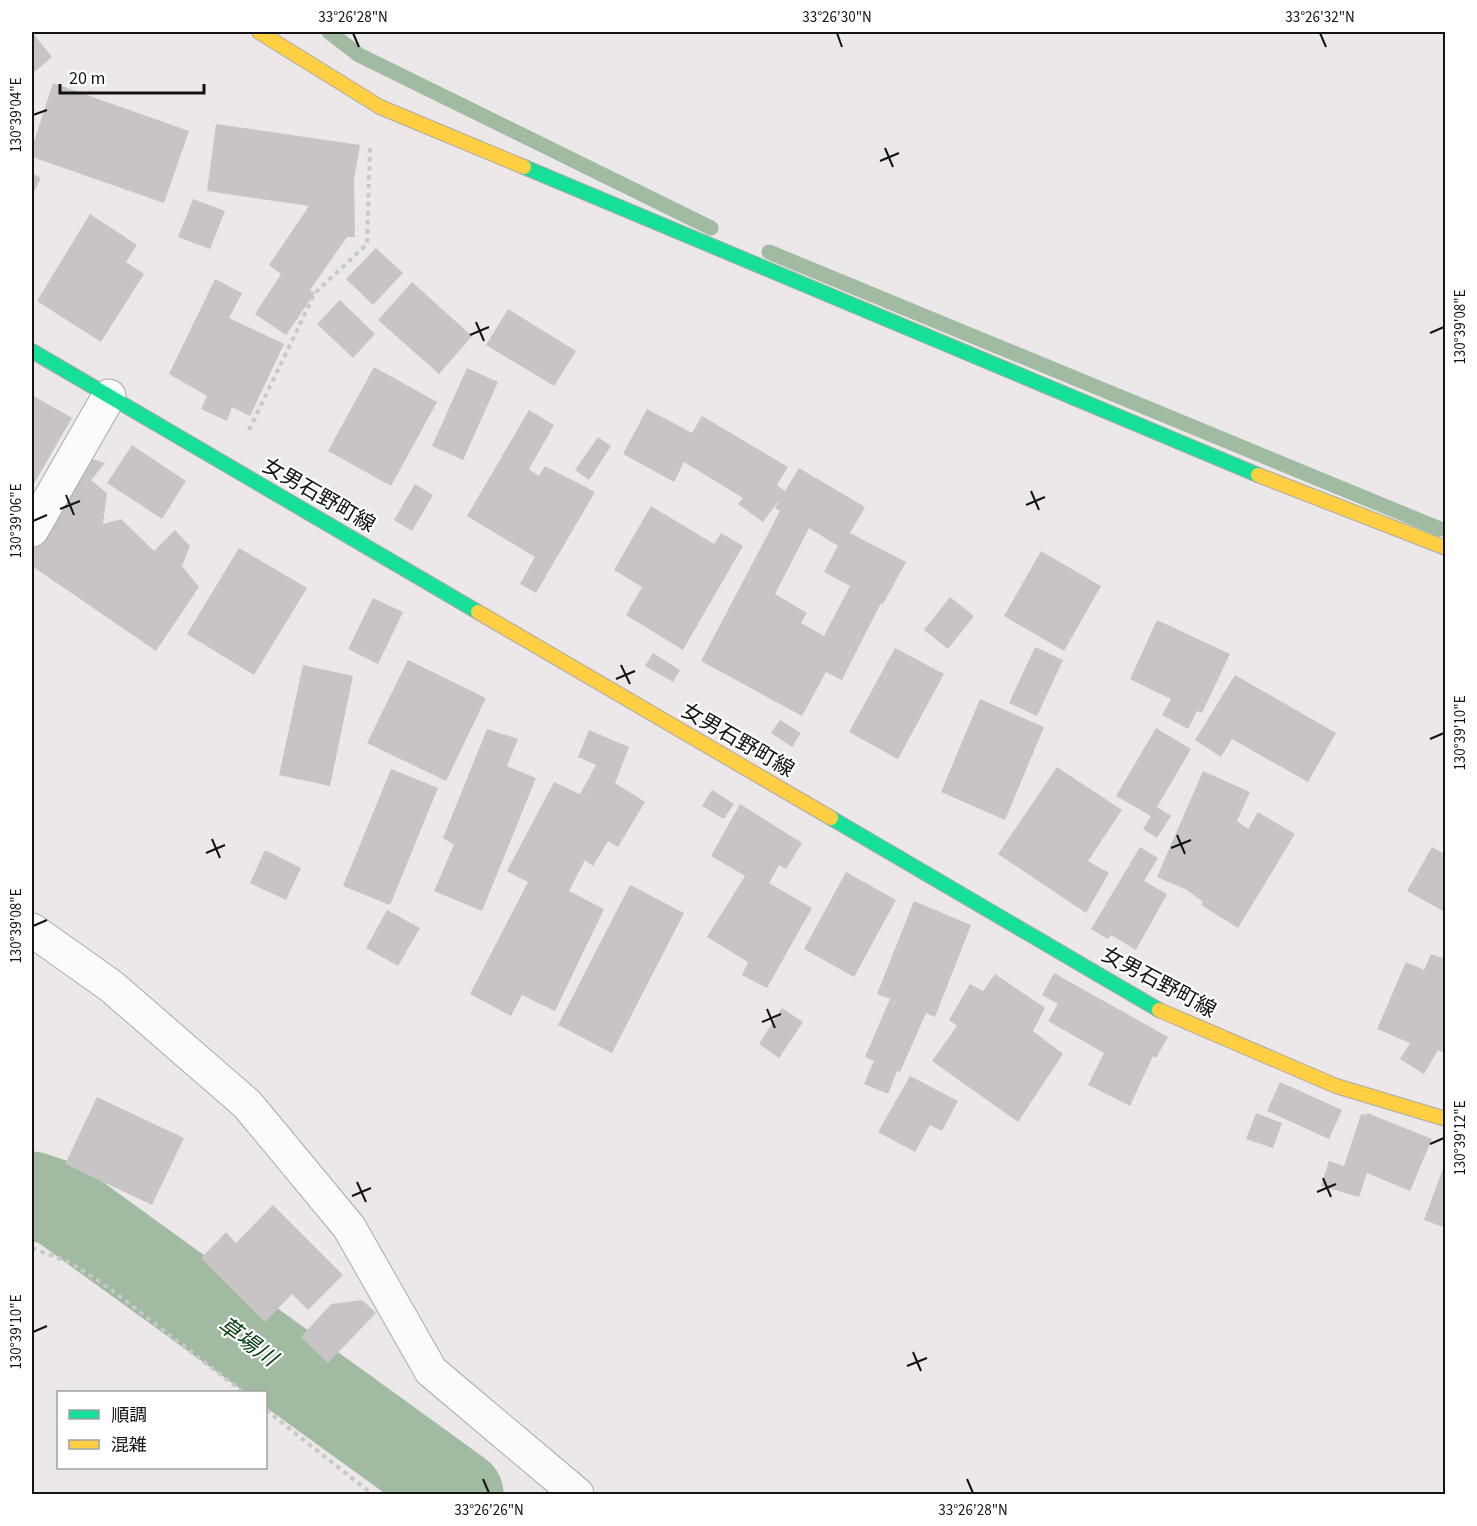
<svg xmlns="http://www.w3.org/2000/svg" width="1477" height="1526" font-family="'Source Sans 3','Noto Sans JP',sans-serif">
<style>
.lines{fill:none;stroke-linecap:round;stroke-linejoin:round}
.stream{stroke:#a1baa2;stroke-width:15}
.river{stroke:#a1baa2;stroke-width:87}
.building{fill:#c8c4c6;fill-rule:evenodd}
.street-casing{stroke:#aca9aa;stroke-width:35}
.fast-casing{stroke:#aca9aa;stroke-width:16}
.slow-casing{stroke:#aca9aa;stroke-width:16}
.path{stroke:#c9c8c8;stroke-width:4;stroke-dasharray:4.5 4.5;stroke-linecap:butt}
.street{stroke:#fcfbfc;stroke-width:33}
.fast{stroke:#16e098;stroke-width:14}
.slow{stroke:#ffcf43;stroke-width:14}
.ticks{fill:none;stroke:#141212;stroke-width:2}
.labels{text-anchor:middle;stroke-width:4.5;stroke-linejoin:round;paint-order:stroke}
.street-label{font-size:21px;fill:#141212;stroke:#fff}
.water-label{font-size:22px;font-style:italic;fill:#003c0c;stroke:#fff}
.neatline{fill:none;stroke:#141212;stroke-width:2}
.ticks-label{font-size:15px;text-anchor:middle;fill:#141212}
</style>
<rect width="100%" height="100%" fill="#ece7e9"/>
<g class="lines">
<!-- stream -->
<path class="stream" d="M329,32l30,23 352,173
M769,252l671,277"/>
<!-- river -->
<path class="river" d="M32,1195l27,9 401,290"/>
</g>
<!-- building -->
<path class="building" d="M32,32l20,25 -20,17z
M53,83l136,48 -25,72 -132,-46v-9z
M216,124l144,21 -6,35 1,57h-8l-37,53 5,3 -29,42 -31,-21 26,-40 -12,-9 40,-59 -102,-15z
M32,173l9,5 -9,18z
M193,199l32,12 -15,38 -32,-12z
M90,214l47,31 -11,17 18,12 -43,68 -64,-41z
M376,248l27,25 -30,32 -27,-26z
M215,279l27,14 -13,25 55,26 -34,72 -18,-9 -5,14 -26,-12 6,-13 -38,-22z
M412,282l60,54 -33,38 -61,-54z
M340,300l35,34 -22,24 -36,-34z
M508,309l68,42 -22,35 -68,-41z
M374,367l63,35 -46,84 -63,-35z
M467,368l31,14 -35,78 -31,-14z
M32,395l40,23 -40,69z
M647,409l45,24 10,-17 86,51 -11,18 8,6 14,-23 66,39 -15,26 56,29 -23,42 -2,-1 -39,77 -16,-8 -24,44 -101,-55 79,-150 -5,-3 5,-9 -17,23 -25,-18 5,-6 -59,-36 -10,20 -51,-28zM809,528l29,18 -14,26 26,14 -26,50 -23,-13 6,-10 -32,-19z
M529,410l25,15 -25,44 10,7 6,-10 50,26 -59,101 -16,-9 15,-27 -68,-41z
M598,437l13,9 -22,34 -14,-10z
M132,445l54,36 -24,38 -55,-36z
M85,457l20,6 -14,17 16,13 -4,31 18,-5 33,32 21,-21 15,16 -8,20 17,21 -43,64 -124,-85v-29z
M415,484l18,11 -21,36 -18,-11z
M651,506l63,38 7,-11 22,13 -60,104 -57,-35 16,-28 -28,-17z
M239,548l68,40 -53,87 -67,-41z
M1041,551l60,35 -37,65 -60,-35z
M950,597l24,19 -26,33 -24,-19z
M373,598l30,14 -25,52 -30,-15z
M1157,620l73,34 -28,59 -5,-2 -9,18 -26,-14 9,-16 -41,-20z
M1035,647l28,13 -26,56 -28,-13z
M895,648l49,26 -46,85 -49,-27z
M653,653l27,17 -7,12 -28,-16z
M408,660l78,38 -40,83 -79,-38z
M303,665l50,11 -23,110 -51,-11z
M1235,675l101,58 -28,49 -76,-43 -11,18 -26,-17z
M980,699l64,28 -39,93 -64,-28z
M780,720l21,13 -9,14 -21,-14z
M1156,728l35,21 -34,58 14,9 -14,22 -14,-9 8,-13 -35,-20z
M487,729l31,10 -11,27 29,12 -54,133 -48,-20 20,-46 -11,-7z
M589,730l40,17 -14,36 30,19 -27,45 -10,-6 -15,25 -8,-6 -16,31 35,18 -49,102 -33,-16 -11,21 -41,-22 58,-112 -21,-11 47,-89 40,19 -14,-7 16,-29 -18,-8z
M1057,767l65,43 -34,51 21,12 -23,40 -88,-59z
M391,769l47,19 -48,117 -47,-19z
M1203,771l47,21 -13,29 11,8 10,-17 37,22 -57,94 -37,-23 2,-3 -16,-12 -30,-13z
M712,790l22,14 -10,15 -22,-13z
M740,804l62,39 -16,26 -7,-4 -10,18 43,25 -45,80 -25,-13 6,-13 -41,-25 38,-61 -34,-20z
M1140,847l18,11 -14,23 23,13 -31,56 -25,-15 -3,4 -17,-10z
M1432,847l14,8v52l-3,4 -36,-20z
M265,850l36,18 -15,32 -36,-17z
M846,872l50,28 -42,77 -50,-28z
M630,885l54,28 -72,140 -54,-28z
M914,901l57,24 -36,92 -9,-4 -26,59 -3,-1 -9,23 -24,-10 10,-23 -9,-4 25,-58 -13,-5z
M387,910l33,18 -22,38 -32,-18z
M1431,954l15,5v95l-8,-4 -14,24 -24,-15 10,-16 -33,-14 29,-67 18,8z
M1054,973l114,64 -12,21 -3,-2 -23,50 -42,-21 16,-32 -56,-32 10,-17 -16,-9z
M995,974l50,34 -12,23 30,23 -45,68 -86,-61 25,-35 -8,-6 21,-36 13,7z
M782,1008l21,14 -24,36 -20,-14z
M910,1076l48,25 -16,30 -12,-6 -15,27 -37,-20z
M1280,1082l62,28 -13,29 -62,-28z
M97,1097l87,41 -32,67 -87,-41z
M1256,1113l26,10 -9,25 -27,-9z
M1367,1113l65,26 -22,52 -43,-18 -8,24 -38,-11 8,-25 15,5 17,-52 5,1z
M1445,1163h1v65l-22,-8z
M273,1205l70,70 -35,35 -16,-16 -27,28 -64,-64 25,-26 10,11z
M362,1300l14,13 -48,50 -27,-26 30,-33z"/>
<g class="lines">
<!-- street casing -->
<g class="street-casing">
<path id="street" d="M32,530l77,-134
M32,930l79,56 136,118 102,123 82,144 146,123"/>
</g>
<!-- fast casing -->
<g class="fast-casing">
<path id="fast" d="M524,167l734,308
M32,351l446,261
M831,818l328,192"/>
</g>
<!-- slow casing -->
<g class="slow-casing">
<path id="slow" d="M259,32l121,75 144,60
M1258,475l188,73
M478,612l353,206
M1159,1010l177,76 110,33"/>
</g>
<!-- path -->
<path class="path" d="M249,430l66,-137 52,-49 3,-96
M32,1248l39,15 38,25 134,104
M266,1410l106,84"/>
<!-- street -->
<use href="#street" class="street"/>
<!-- fast -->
<use href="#fast" class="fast"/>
<!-- slow -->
<use href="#slow" class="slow"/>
</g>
<!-- ticks -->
<path class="ticks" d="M353,33l6,14M837,33l5,14M1320,33l6,14M33,115l14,-5M885,148l8,19M880,161l19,-8M476,322l8,19M1430,333l14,-6M470,335l19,-8M1031,491l8,19M66,495l8,20M1026,505l19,-8M60,509l20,-8M33,521l14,-6M621,665l9,19M616,679l19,-8M1430,739l14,-6M1177,835l8,19M212,839l8,19M1171,848l20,-8M206,853l19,-8M33,926l14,-6M767,1009l8,19M762,1022l19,-8M1430,1144l14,-6M1323,1178l8,19M357,1182l9,20M1317,1192l19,-8M352,1196l19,-8M33,1332l14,-6M913,1352l8,19M907,1366l20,-8M483,1479l6,14M967,1479l6,14"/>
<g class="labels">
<!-- street labels -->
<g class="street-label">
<text transform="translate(319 495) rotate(30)" y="7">女男石野町線</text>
<text transform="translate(738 740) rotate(30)" y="7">女男石野町線</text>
<text transform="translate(1159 982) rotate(28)" y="7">女男石野町線</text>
</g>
<!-- water labels -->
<g class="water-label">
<text transform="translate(248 1341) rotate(36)" y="8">草場川</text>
</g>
</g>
<!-- border -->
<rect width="1477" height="1526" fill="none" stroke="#ffffff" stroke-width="66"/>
<!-- legend -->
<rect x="57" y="1391" width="210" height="78" fill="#ffffff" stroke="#a1a0a0" stroke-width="1.5"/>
<rect x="69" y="1410" width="30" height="9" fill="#16e098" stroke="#a1a0a0" stroke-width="1.5"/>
<text x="111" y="1421" font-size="18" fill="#141212">順調</text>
<rect x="69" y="1440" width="30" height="9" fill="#ffcf43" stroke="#a1a0a0" stroke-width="1.5"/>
<text x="111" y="1451" font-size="18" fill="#141212">混雑</text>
<!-- scale -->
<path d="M60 84v9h144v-9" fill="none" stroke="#141212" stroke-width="3"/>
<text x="69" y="84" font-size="18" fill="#141212" stroke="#ffffff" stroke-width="4.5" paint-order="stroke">20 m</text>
<rect x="33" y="33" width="1411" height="1460" class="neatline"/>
<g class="ticks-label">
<text x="353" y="22">33°26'28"N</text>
<text x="837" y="22">33°26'30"N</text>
<text x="1320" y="22">33°26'32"N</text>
<text transform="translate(16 115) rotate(-90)" y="5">130°39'04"E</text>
<text transform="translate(1460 327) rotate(-90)" y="5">130°39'08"E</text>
<text transform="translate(16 521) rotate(-90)" y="5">130°39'06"E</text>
<text transform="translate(1460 733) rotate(-90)" y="5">130°39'10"E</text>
<text transform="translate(16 926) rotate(-90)" y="5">130°39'08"E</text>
<text transform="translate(1460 1138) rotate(-90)" y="5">130°39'12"E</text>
<text transform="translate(16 1332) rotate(-90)" y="5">130°39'10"E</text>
<text x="489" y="1515">33°26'26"N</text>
<text x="973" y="1515">33°26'28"N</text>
</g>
</svg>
